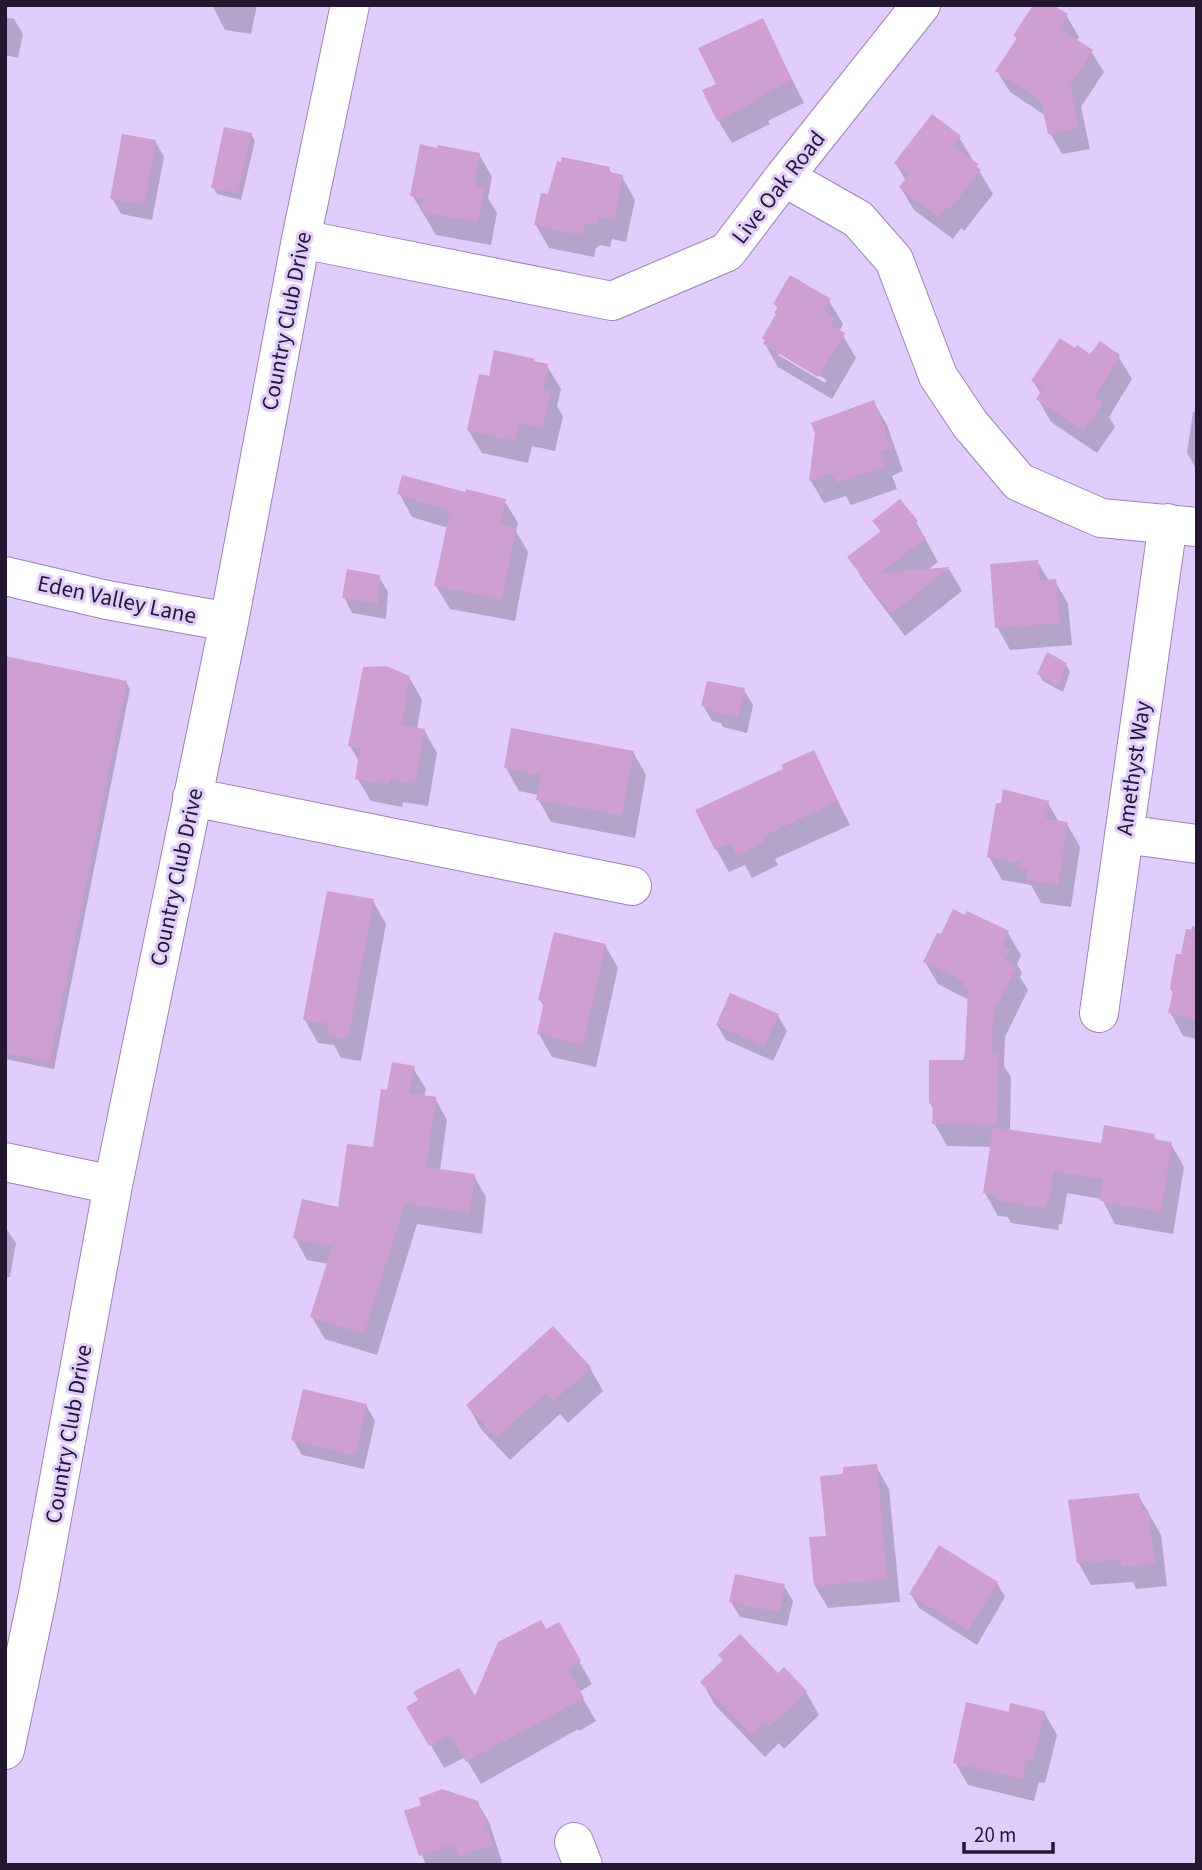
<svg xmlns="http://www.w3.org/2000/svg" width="1202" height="1870" font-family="'Source Sans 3',sans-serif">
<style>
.shadow{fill:#0003;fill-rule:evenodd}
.building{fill:#cf9ed2}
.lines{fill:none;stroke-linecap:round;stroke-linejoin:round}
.minor-casing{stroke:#9c82bd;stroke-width:40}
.minor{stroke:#fff;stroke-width:38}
.labels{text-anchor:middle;stroke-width:6;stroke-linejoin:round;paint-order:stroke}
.street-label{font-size:23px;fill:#23182f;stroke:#e1ccfe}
</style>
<rect width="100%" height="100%" fill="#e1ccfe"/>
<!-- shadow -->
<path class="shadow" d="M212,5h45l-6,29 -26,-4z
M1066,15l13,22 -2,3 14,11 13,21 -23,35 9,42 -28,5 -12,-21 -4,-17 -36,-24 -13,-21 21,-31 -3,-4z
M5,17l9,2 9,15 -5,24 -13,-3z
M762,20l42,83 -36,18 2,3 -38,19 -14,-23v-35z
M251,134l4,7 -14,59 -24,-6 -4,-7z
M959,137l34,57 -29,37 -3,-3 -8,11 -39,-29 -13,-22 5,-7 -10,-17z
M155,141l9,16 -12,63 -31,-6 -9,-16z
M479,154l13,23 -4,21 9,15 -6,32 -55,-10 -24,-40z
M562,164l47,5 4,6 9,2 13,23 -9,42 -14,-3 -2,8 -10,-2 -4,3 -2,9 -45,-9 -13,-23z
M829,301l14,23 -3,6 16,28 -24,41 -54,-32 -13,-23 12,-28 1,-6 -3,-6zM781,352l46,28 -2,3 -47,-28z
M1118,356l14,23 -23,38 6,10 -18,26 -46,-31 -13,-23 3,-5 -8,-13 58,-24z
M535,363l12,3 14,23 -4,17 6,10 -8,35 -23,-5 -4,17 -46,-10 -14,-23 22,-52z
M874,403l13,22 16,46 -11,5 5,13 -46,16 -5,-9 -22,7 -13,-22 6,-48z
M1193,412h4v58l-10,-17z
M399,493l67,1 38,6 14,23 -2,8 12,21 -13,69 -65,-12 -14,-23 12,-58 -36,-11z
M875,521l41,1 22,40 -12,9 23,-2 13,22 -57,45 -42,-56 -13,-22 31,-25z
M1037,561l12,20h6l13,23 4,41 -62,5 -13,-23z
M379,577l9,15 -2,27 -34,-6 -8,-16z
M5,658l121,24 4,7 -76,380 -49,-10z
M1066,665l4,7 -7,20 -20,-11 -4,-7z
M409,677l13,23 -5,29 7,1 13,23 -9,53 -25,-4 -1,5 -31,-6 -14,-23 3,-15 -10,-17z
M744,690l9,15 -6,28 -24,-6 -2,-4 -9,-2 -9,-16z
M633,752l13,23 -11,63 -84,-16 -13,-23 1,-4 -20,-4 -13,-23z
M813,752l37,73 -75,34 3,6 -26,13 -7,-13 -16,7 -13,-23 70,-79z
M1048,803l11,19 8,2 13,23 -9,60 -30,-4 -10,-18 -29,-5 -13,-23z
M373,901l13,23 -25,137 -20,-3 -7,-13 -16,-2 -13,-23z
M1192,926l5,1v112l-14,-3 -13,-24 4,-18 -3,-4 15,-33z
M1008,933l13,22 -4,9 5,9 -2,4 8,13 -23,47 -1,29 7,11 -1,54 92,14 52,-9 3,6 14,2 13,23 -11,67 -58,-10 -13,-25 -35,-6 -5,31h-3l-1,6 -47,-7 -3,-6 -10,-1 -13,-23 7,-46 -45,-1 -13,-23v-13l-4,-7 35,-41 4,-62 -31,-16 -13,-22z
M605,945l13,23 -22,99 -44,-10 -13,-23 6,-26 -5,-8z
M778,1016l9,15 -14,30 -47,-21 -9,-15z
M413,1068l13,21 -2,8 11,1 12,22 -7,51 34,5 12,21 -4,37 -65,-10 -40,131 -52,-16 -13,-22 17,-53 -22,-4 -12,-22 45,-29 34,-60 14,-57z
M5,1227l11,16 -6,34h-5z
M553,1328l37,40 13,23 -35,32 -8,-9 -50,46 -29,-31 -13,-23z
M366,1405l9,16 -11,48 -62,-14 -9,-15z
M876,1466l13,23 11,113 -72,6 -13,-22 30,-111z
M1138,1495l23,40 6,51 -31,3 -3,-7 -42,3 -13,-23z
M997,1583l8,14 -28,48 -58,-37 -8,-14z
M784,1586l9,15 -6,25 -47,-9 -9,-15z
M558,1624l34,60 -13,8 17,29 -17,10 -1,-2 -97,55 -16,-27 -21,11 -35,-61 67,-7z
M720,1656l57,20 29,16 13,23 -35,34 -5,-6 -14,14 -50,-52 -13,-23 22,-20z
M1044,1712l13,23 -12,48 -6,-1 -5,19 -66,-16 -13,-23 55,-48z
M477,1802l12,20 14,43h-77l-20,-53z"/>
<!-- building -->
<path class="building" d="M1033,5h20l15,9 -9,14 34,22 -23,35 9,43 -31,6 -7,-33 -46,-30 22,-33 -4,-2z
M763,18l29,62 -36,18 2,3 -41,20 -15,-31 14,-6 -18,-36z
M932,114l29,22 -8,9 25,19 -1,3 4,3 -31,39 -3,-2 -8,11 -40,-31 10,-13 -15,-11z
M224,127l28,6 -14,60 -27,-5z
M122,134l34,6 -12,65 -34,-6z
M420,144l17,4 1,-3 42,8 -6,33 11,2 -7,34 -57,-10 3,-14 -14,-2z
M562,157l48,10 -1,5 14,3 -9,45 -15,-3 -2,8 -11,-2 -5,12 -47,-10 7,-32 7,1 9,-33 4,1z
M790,275l41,24 -6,10v3l10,6 -5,7 15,8 -27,44 -55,-33 2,-4 -3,-2 14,-24 -2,-1 4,-6 -5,-3z
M1060,338l15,10 2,-3 13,9 10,-13 20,14 -25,42 8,6 -20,28 -47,-32 7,-11 -12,-7z
M494,350l41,9 -1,2 14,3 -5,26 8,1 -8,37 -24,-5 -4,18 -48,-11 12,-56 10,2z
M874,400l18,48 -12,4 5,14 -49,17 -4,-10 -23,8 6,-48 -4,-10z
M402,475l63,17 1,-3 40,10 -6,26 16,2 -14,72 -68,-13 16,-75 -53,-17z
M900,499l18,22 -4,3 12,14 -45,35 69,-6 -59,47 -44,-57 34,-26 -9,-10z
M1038,560l2,20 16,-1 4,44 -65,5 -5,-64z
M347,569l33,6 -2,29 -36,-6z
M1047,652l20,11 -8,24 -22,-13z
M5,656l122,25 -77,381 -45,-9z
M386,666l24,10 -8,49 23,4 -10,55 -25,-5 -1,6 -34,-6 5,-30 -12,-3 15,-79z
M707,681l38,7 -7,30 -25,-6v-3l-12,-3z
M511,728l123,23 -12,64 -86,-15 5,-25 -37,-7z
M814,750l24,51 -74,35 2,5 -29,15 -6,-13 -16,7 -20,-40 88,-41 -2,-4z
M1003,789l46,12 -3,18 22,3 -10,63 -32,-5 2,-10 -8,-1 1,-6 -34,-6 9,-54h5z
M327,891l47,8 -26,140 -22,-4 2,-11 -25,-4z
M953,909l12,6 2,-4 42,20 -7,15 9,3 -6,12 11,6 -23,47 -1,39h7l-2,72 -65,-1 1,-20 -4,-1v-43h34l2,-7 3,-64 -7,-3 2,-5 -40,-19 14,-29 4,1z
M1186,929l11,1v89l-29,-6 5,-22 -3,-1 1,-9 5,-27h5z
M554,932l52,12 -23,101 -46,-11 7,-32 -6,-2z
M730,993l49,21 -15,33 -48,-22z
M392,1062l23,4 -6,27 27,4 -10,70 49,7 -5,39 -65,-10 -41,131 -54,-17 22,-70 -39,-9 9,-39 36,8 9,-63 26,3 8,-58 6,1z
M1104,1125l51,9 -1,5 18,3 -11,70 -61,-11 3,-22 -49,-8 -5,30h-2l-1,7 -50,-8 1,-5 -14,-2 10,-66 108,16z
M553,1326l38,41 -37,34 -8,-8 -50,45 -30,-33z
M303,1389l64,15 -12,51 -64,-15z
M877,1464l10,115 -73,7 -5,-49 17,-1 -6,-60 23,-2v-7z
M1139,1493l3,17h6l7,53 -34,4v-7l-44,3 -9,-63z
M939,1545l59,37 -30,49 -59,-37z
M735,1574l50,10 -6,28 -50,-10z
M541,1620l5,9 13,-7 22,39 -14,7 17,30 -118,64 -16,-27 -21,11 -23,-39 12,-7 -5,-8 46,-24 16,28 23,-54z
M740,1634l38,39 6,-6 23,24 -37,36 -5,-5 -14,13 -51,-53 23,-22 -5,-5z
M966,1702l43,10 1,-9 35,8 -12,50 -7,-2 -4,20 -69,-16z
M442,1789l36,12 15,44 -34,11 -5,-12 -35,12 -15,-45 17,-6 -2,-7z"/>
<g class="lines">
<!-- minor casing -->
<g class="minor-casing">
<path id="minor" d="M784,177l74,42 36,41 44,116 32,48 49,58 82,36 96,9
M301,239l311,62 115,-49 57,-75 137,-172
M5,576l102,24 122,22
M192,797l440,89
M1124,834l73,10
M1099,1013l69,-490
M5,1162l108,23
M5,1750l33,-156 75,-409 116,-563 72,-383 49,-234
M574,1842l9,23"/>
</g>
<!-- minor -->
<use href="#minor" class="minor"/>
</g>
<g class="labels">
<!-- street labels -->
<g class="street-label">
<text transform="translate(778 187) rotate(-52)" y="8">Live Oak Road</text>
<text transform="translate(286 321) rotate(-79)" y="8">Country Club Drive</text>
<text transform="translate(117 599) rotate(12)" y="8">Eden Valley Lane</text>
<text transform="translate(1133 768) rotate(-82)" y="8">Amethyst Way</text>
<text transform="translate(176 877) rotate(-78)" y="8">Country Club Drive</text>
<text transform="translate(68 1434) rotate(-80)" y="8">Country Club Drive</text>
</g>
</g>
<!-- border -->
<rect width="1202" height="1870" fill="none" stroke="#23182f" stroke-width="14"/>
<!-- scale -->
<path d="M964 1842v10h89v-10" fill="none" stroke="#23182f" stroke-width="3.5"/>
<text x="974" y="1842" font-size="21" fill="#23182f" stroke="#e1ccfe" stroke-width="5" paint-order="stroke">20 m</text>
</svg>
